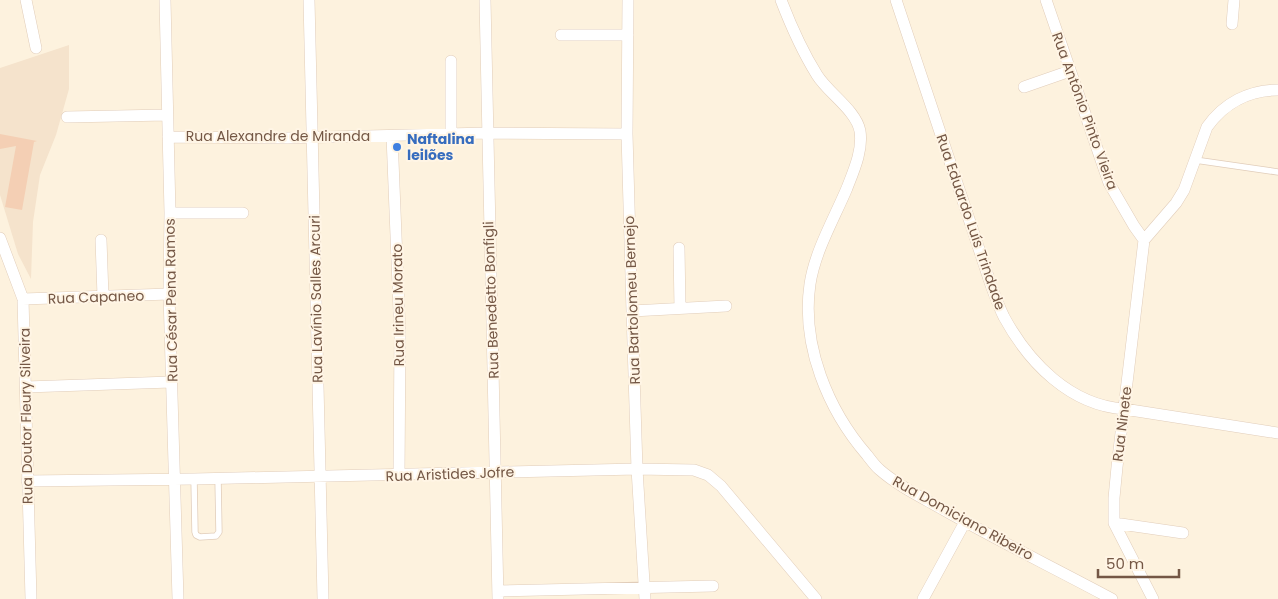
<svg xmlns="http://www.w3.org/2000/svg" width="1278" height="599" font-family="Poppins,sans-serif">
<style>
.residential{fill:#f5e3cc}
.building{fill:#f4cfb4}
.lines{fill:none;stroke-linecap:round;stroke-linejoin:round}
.lane-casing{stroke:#e1cdba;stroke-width:7}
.street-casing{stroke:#e1cdba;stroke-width:12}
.lane{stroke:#fff;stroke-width:5.5}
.street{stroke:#fff;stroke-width:11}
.shop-dot{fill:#3f7fe0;stroke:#fff5e5;stroke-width:2}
.labels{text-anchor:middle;stroke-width:4;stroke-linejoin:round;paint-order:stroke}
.street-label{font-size:14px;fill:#745745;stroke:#fff5e5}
.shop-label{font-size:14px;font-weight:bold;fill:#366cbe;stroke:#fff5e5;text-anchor:start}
</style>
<rect width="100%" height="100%" fill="#fdf2de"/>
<!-- residential -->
<path class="residential" d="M69,45v44l-13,46 -16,40 -7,47 -2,57 -13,-25 -18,-59v-127z"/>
<!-- building -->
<path class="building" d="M0,134l37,7 -3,1 -12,68 -17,-3 11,-61 -16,3z"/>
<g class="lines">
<!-- lane casing -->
<g class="lane-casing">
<path id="lane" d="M1195,160l83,12
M194,479l1,53 1,3 4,2 16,-1 3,-4 -1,-53"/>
</g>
<!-- street casing -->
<g class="street-casing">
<path id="street" d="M26,0l10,48
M165,0l5,213 -1,81 9,305
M309,0l14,599
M485,0l13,599
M628,0l-1,134 5,177 5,158 8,130
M781,0c10,26 21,51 36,75 11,18 39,35 43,56 3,19 -6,39 -13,57 -13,31 -32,63 -37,96 -9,61 18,126 57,171 4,5 8,11 13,15 18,16 43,28 64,40 55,31 112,59 168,89
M896,0l95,285c4,11 8,22 13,32 25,46 66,88 120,92l154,24
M1046,0l63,183 25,43 10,14
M1232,24l2,-24
M561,35h67
M1024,87l46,-16
M67,117l100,-2
M451,133v-72
M392,136l8,199 -1,140
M168,137l120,1 199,-5 140,1
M170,213h73
M0,238l23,61 8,300
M101,240l2,56
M1144,240l-27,227 -3,31v25l39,76
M1144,240l32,-37 8,-13 23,-63c17,-24 42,-37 71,-37
M679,248l1,60
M23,299l146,-5
M632,311l94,-5
M26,387l145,-5
M27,481l167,-2 443,-10 57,1 14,5 13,11 95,113
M1114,523l69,10
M498,591l215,-5
M923,599l42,-77"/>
</g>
<!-- lane -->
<use href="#lane" class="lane"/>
<!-- street -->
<use href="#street" class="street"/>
</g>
<!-- markers -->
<circle class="shop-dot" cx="397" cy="147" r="5"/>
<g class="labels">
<!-- street labels -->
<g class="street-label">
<text transform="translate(1085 111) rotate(70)" y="5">Rua Antônio Pinto Vieira</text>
<text x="278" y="141">Rua Alexandre de Miranda</text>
<text transform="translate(971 222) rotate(71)" y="5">Rua Eduardo Luís Trindade</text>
<text transform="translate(96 297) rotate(-2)" y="5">Rua Capaneo</text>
<text transform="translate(316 299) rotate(-91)" y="5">Rua Lavínio Salles Arcuri</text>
<text transform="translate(171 300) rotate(-91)" y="5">Rua César Pena Ramos</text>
<text transform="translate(491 300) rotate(-92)" y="5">Rua Benedetto Bonfigli</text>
<text transform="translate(632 300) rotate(-92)" y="5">Rua Bartolomeu Bernejo</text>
<text transform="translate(398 305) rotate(-91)" y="5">Rua Irineu Morato</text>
<text transform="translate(26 416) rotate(-91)" y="5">Rua Doutor Fleury Silveira</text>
<text transform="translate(1122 424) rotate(-83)" y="5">Rua Ninete</text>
<text transform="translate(450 474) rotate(-2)" y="5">Rua Aristides Jofre</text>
<text transform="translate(963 518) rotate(29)" y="5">Rua Domiciano Ribeiro</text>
</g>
<!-- shop labels -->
<g class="shop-label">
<text x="407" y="144">Naftalina<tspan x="407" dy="16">leilões</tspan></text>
</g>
</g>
<!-- scale -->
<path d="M1098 569v8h81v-8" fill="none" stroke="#745745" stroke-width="2.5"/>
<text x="1106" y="569" font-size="15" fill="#745745" stroke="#fff5e5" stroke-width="4" paint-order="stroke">50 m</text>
</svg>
